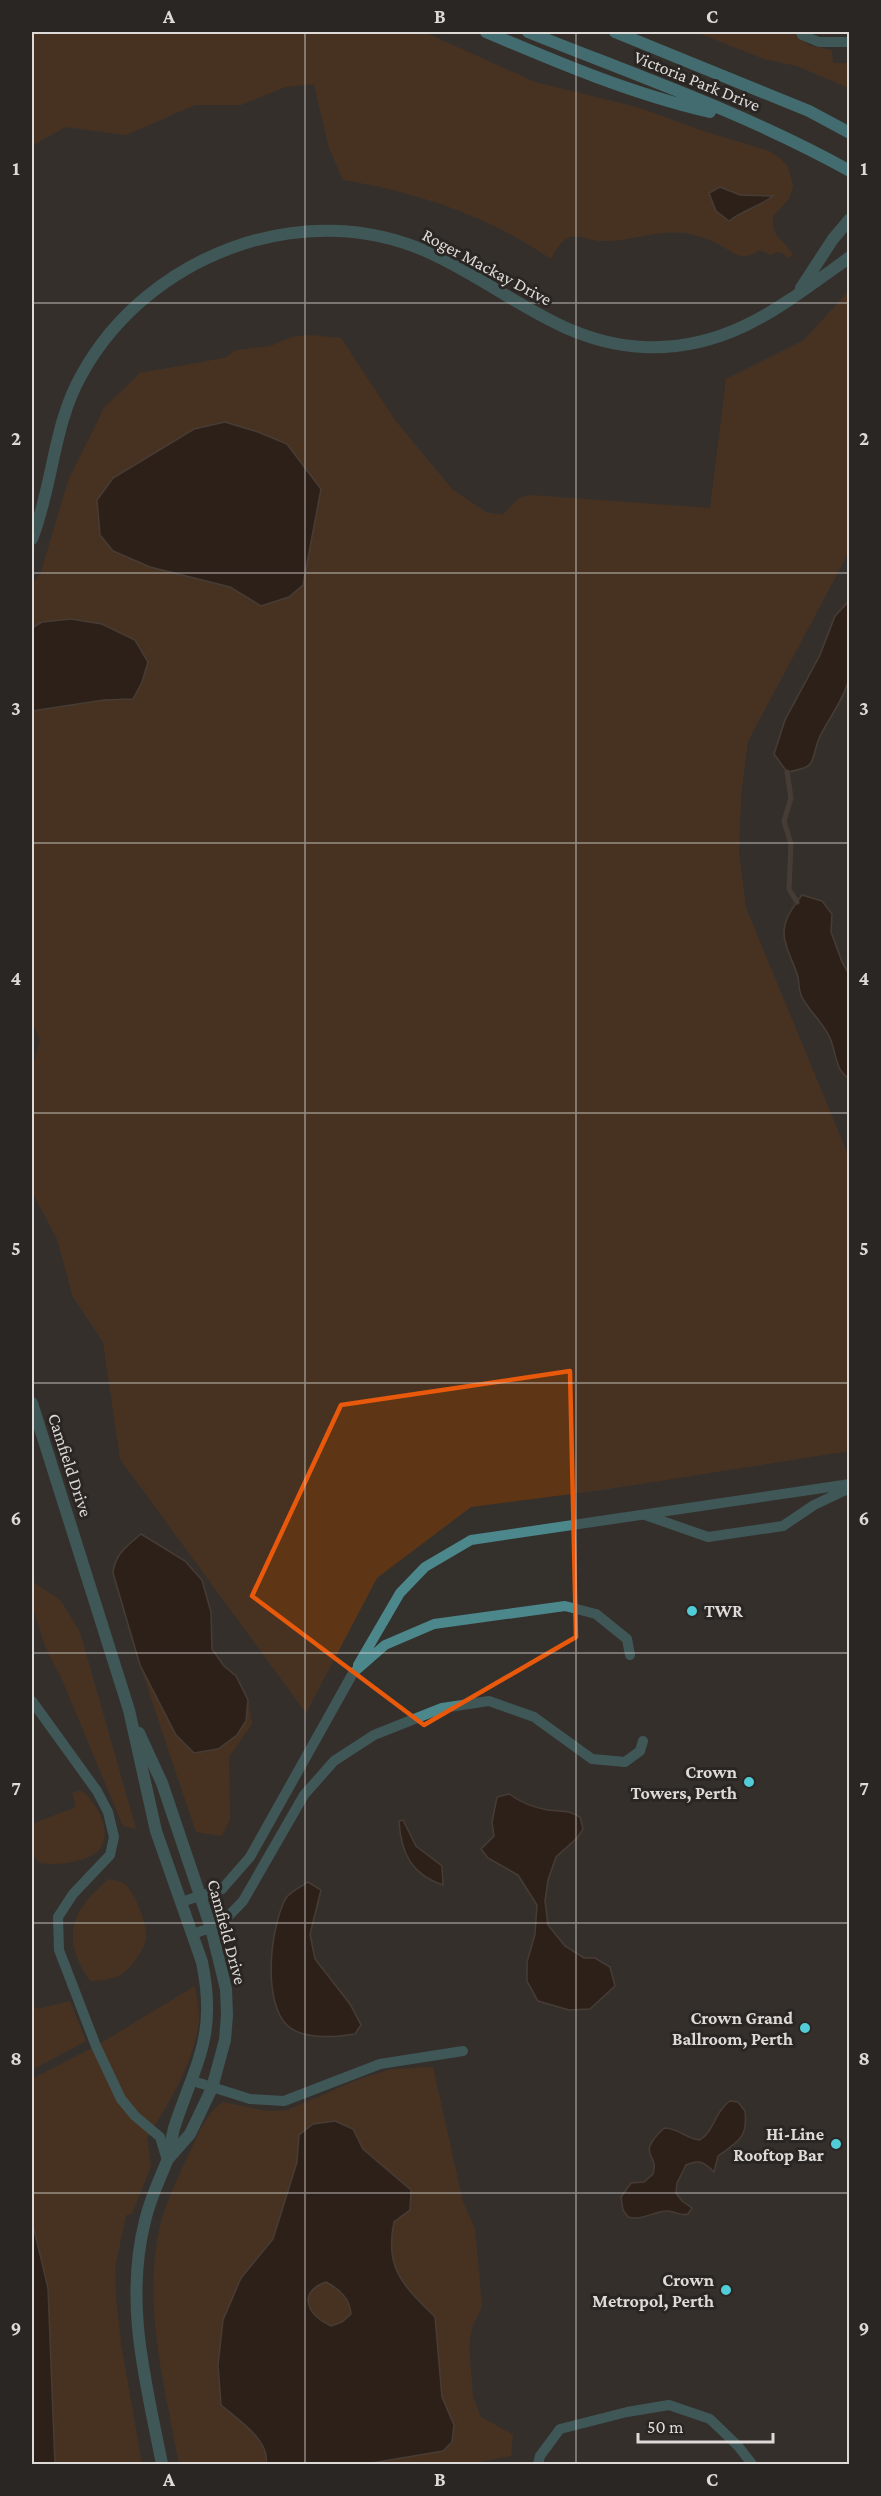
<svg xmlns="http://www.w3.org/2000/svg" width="881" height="2496" font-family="'Crimson Pro',serif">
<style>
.green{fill:#5e3616}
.water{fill:#250f01;stroke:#5c4c42;stroke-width:1.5;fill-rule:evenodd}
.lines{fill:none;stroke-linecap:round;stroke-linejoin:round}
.stream{stroke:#5c4c42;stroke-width:5}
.lane{stroke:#4c878c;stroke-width:10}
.street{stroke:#4c878c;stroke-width:12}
.secondary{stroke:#53b7c0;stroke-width:12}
.marked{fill:none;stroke:#e8590c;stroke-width:4.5;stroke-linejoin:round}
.grid{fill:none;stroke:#dddad8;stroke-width:1.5;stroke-opacity:0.55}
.poi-dot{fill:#52ccd6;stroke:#2a2623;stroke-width:2}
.labels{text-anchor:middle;stroke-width:6;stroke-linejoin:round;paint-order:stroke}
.street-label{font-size:18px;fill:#dddad8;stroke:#2a2623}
.poi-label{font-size:18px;font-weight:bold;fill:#dddad8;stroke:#2a2623;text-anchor:end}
.neatline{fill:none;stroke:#dddad8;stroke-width:2}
.grid-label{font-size:20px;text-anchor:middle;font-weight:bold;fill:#dddad8}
</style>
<rect width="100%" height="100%" fill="#34302c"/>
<!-- green -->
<path class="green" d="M32,32h392l111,50 102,25 63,23 69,21 11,7 8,9 5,19 -4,13 -16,17c-2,24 11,22 20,39l-5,3 -6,-5 -6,-1 -5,3 -11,-5c-20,14 -28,0 -46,-8 -9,-4 -21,-8 -31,-9 -27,-3 -52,8 -79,8 -11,1 -25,-8 -36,-3 -8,3 -13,14 -17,21 -62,-43 -134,-67 -208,-79l-15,-35 -14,-61 -29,3 -44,18h-46l-69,30 -61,-8 -33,19z
M696,32h101l11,13 24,5 1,13h16v25l-52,-22 -33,-7z
M849,291v261l-101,189 -7,56 -2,56 7,55 103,249v294l-247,39 -131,17 -94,71 -71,135 -186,-254 -17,-117 -30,-45 -16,-58 -25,-47v-123l8,-29 -8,-19v-437l9,-12 27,-91 36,-73 36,-35 84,-15 13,-8 34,-4 20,-9 18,-2 32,3 54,82 57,69 34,23 17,3 16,-17 11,-3 180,13 16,-129 78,-39z
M32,1581l29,20 19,31 56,197 -13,-3 -62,-149 -15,-28 -14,-44z
M140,1665l36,70 70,-14 2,-21 4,24 -23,33 1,62 -8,17 -26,-4z
M81,1790c15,12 34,43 17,61 -11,11 -44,15 -58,12l-8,-9v-30l44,-17 -4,-14z
M109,1879c4,1 10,2 14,4 11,6 25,43 23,56 -2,11 -15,29 -24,35 -10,6 -21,6 -32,7 -30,-44 -19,-70 19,-102z
M195,1986c1,13 6,30 3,42 -7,39 -30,77 -51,110l4,28 -19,48 -6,1 -11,53 1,30 5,46 21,120h-87l-7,-176 -16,-67v-142l64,-33z
M70,2001l16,40 -54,29v-65l6,4z
M433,2067l30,135 12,26 7,79 -10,20 -3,18 4,52 8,20 32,18 -2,21 -42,8h-290c-14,-78 -37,-159 -19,-238 6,-24 17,-46 27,-68 10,-20 17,-43 36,-56l43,9 22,-1 69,-30 35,-11z"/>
<!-- water -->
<path class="water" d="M720,187l20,8 33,1c-14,11 -30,14 -44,25l-13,-10 -7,-18z
M225,422l33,10 29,12 34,45 -18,96 -14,12 -28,9 -31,-19 -80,-20 -37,-16 -13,-16 -3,-35 16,-22 81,-49z
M847,603l3,1c0,22 3,47 0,69 -4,24 -20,43 -30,63 -11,25 0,31 -33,36l-13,-18 11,-34 35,-65 15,-39z
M71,619l31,5 33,16 13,22 -6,20 -9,17 -29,1 -72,11v-83l10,-6z
M802,895l20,6 10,13 -1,18 11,30 7,12v104c-14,-7 -13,-27 -19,-40 -7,-16 -23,-29 -29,-43 -2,-5 -2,-12 -3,-18 -4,-15 -14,-29 -14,-44 0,-15 10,-27 18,-38z
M141,1534l44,27 17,19 9,32 1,37 12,17 12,10 12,24 -2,21 -9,14 -19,14 -24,4 -18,-18 -36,-70 -27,-92c2,-19 14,-27 28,-39z
M509,1794c11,8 26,14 39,16 15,2 19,-1 32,7l3,12 -6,9 -21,19 -8,23 -3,21 3,24 17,21 19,12h11l15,9 5,19 -25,23 -21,1 -31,-9 -11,-20v-19l8,-28 2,-29 -19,-30 -30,-17 -7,-9 13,-13 -2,-14 5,-25z
M403,1820l13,26 26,20 1,19c-32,-11 -42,-32 -44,-64z
M308,1882l13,8 -11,44 5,25 35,45 11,21 -6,9c-19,3 -51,6 -67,-8 -26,-23 -18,-99 -2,-128 4,-6 16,-12 22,-16z
M730,2101l8,1 7,9c3,28 -8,31 -27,45l-4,16c-10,-10 -14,-13 -28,-7l-9,18 -1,10 6,8 10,7 -4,6c-9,3 -13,-4 -22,-3 -14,1 -24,10 -38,6l-5,-7 -2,-13 10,-14 13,-1 9,-8c7,-22 -19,-17 11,-46 15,0 22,11 36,12 15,-10 15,-29 30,-39z
M335,2121l18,8 10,20 48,41 -1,20 -16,12c-10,47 10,64 41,95l7,80 12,28 -2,17 -9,9 -77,13h-100c5,-23 -29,-45 -45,-59l-3,-40 5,-45 18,-42 32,-39 24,-77 2,-27 14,-11zM326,2282c13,7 24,16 25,32l-9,8 -11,4c-23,-10 -35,-33 -5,-44z
M32,2221l16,67 7,176h-23z"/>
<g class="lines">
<!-- stream -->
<path class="stream" d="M787,772l4,26 -7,23 7,23 -2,45 8,13"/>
<!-- lane -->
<path class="lane" d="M801,32l1,3 17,7h31
M645,1515l63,22 75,-11 31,-21 36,-17
M358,1665l42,-72 25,-26 46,-27 379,-56
M32,1701l65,90 11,21 6,25 -4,18 -37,39 -15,23 1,33 37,96 25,53 14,17 25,21 7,23
M181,1902l41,-13 28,-32 103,-184 32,-28 49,-21 131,-18 31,8 31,25 3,16
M192,1934l28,-9 23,-24 61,-106 30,-34 40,-26 68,-27 47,-7 45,16 58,42 33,3 15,-11 3,-10
M193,2081l57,18 34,2 96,-37 83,-13
M538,2464l2,-8 20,-27 67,-17 42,-7 41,14 28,27 14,18"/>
<!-- street -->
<path class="street" d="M801,288l32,-49 17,-20
M32,539c21,-53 21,-115 50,-165 66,-119 222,-179 348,-121 73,33 129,90 213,94 86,4 141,-43 207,-90
M32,1403l97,307 27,121 46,131c15,73 -5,98 -27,163 -4,12 -4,25 -8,36 -8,20 -17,38 -22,60 -21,83 1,161 17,243
M139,1733l23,50 49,145 15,61 1,26 -2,25 -13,48 -22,46 -22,25"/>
<!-- secondary -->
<path class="secondary" d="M486,32c73,31 146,62 224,80
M528,32c107,43 220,82 322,139
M615,32l194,79 41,22"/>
</g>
<!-- marked area -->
<path d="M0 0H881V2496H0ZM570,1371l6,266 -152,88 -172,-129 89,-191z" fill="#34302c" fill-opacity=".55" fill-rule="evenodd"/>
<path class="marked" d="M570,1371l6,266 -152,88 -172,-129 89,-191z"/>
<!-- grid -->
<path class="grid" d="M305,32v2432M576,32v2432M32,303h818M32,573h818M32,843h818M32,1113h818M32,1383h818M32,1653h818M32,1923h818M32,2193h818"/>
<!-- markers -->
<g class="poi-dot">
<circle cx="692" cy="1611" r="6"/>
<circle cx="749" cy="1782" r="6"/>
<circle cx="805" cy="2028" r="6"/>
<circle cx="836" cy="2144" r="6"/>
<circle cx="726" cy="2290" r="6"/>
</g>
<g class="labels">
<!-- street labels -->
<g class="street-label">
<text transform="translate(697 81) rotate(22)" y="6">Victoria Park Drive</text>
<text transform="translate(487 267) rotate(28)" y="6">Roger Mackay Drive</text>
<text transform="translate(70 1465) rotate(72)" y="6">Camfield Drive</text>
<text transform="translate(227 1932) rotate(75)" y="6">Camfield Drive</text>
</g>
<!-- poi labels -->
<g class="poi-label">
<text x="704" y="1617" text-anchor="start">TWR</text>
<text x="737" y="1778">Crown<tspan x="737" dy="21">Towers, Perth</tspan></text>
<text x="793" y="2024">Crown Grand<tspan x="793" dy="21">Ballroom, Perth</tspan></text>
<text x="824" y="2140">Hi-Line<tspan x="824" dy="21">Rooftop Bar</tspan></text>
<text x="714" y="2286">Crown<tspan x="714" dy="21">Metropol, Perth</tspan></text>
</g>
</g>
<!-- border -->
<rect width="881" height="2496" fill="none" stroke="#2a2623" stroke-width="66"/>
<!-- scale -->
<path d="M638 2433v9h135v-9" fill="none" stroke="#dddad8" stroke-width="3"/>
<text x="647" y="2433" font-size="18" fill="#dddad8" stroke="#2a2623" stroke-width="4.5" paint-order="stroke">50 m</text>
<rect x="33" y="33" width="815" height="2430" class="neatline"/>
<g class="grid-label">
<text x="169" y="23">A</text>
<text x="440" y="23">B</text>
<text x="712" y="23">C</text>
<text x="16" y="175">1</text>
<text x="864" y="175">1</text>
<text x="16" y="445">2</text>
<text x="864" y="445">2</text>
<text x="16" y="715">3</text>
<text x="864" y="715">3</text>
<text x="16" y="985">4</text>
<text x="864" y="985">4</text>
<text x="16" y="1255">5</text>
<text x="864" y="1255">5</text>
<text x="16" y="1525">6</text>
<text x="864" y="1525">6</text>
<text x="16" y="1795">7</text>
<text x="864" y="1795">7</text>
<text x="16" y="2065">8</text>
<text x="864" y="2065">8</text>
<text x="16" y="2335">9</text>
<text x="864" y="2335">9</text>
<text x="169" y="2486">A</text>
<text x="440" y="2486">B</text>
<text x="712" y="2486">C</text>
</g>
</svg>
